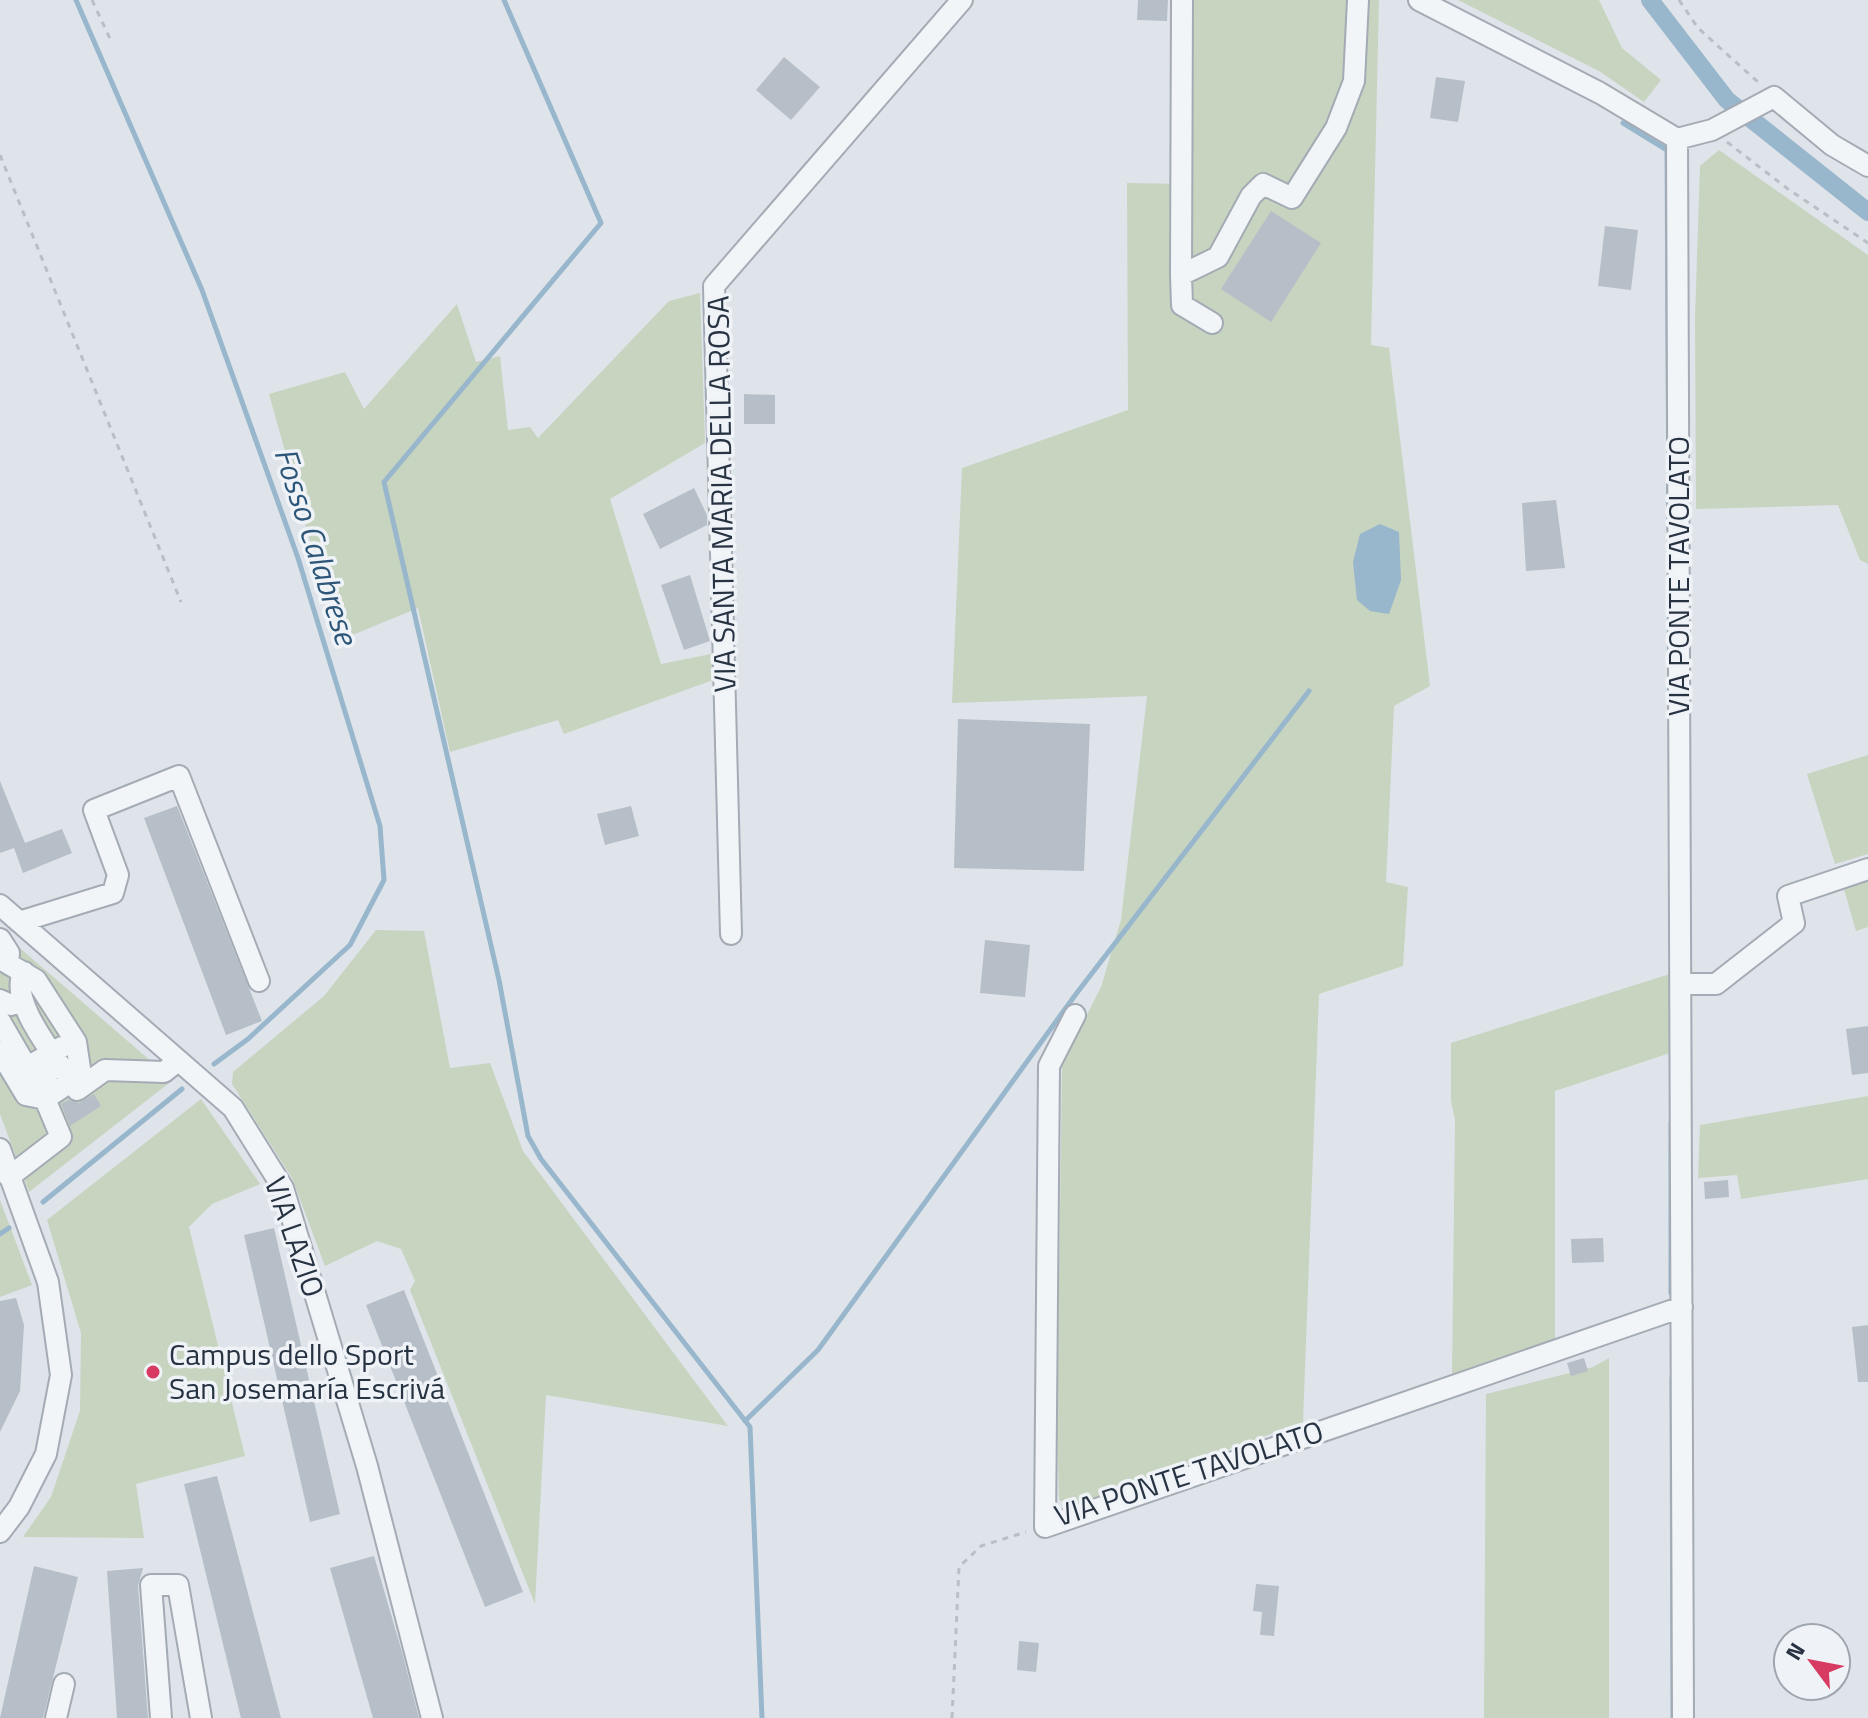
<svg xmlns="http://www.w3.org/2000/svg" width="1868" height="1718" font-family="'Titillium Web',sans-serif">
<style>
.green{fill:#c7d4c0}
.water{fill:#98b6cc}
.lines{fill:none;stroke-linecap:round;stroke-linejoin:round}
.stream{stroke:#98b6cc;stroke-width:5}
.canal{stroke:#98b6cc;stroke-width:18}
.building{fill:#b6bec7}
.minor-casing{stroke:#a4abb4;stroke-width:24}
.path{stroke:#b9bfc5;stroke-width:3;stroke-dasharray:6 6;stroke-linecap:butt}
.minor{stroke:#f2f5f8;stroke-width:20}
.poi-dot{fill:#d83b61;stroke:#eff3f7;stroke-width:3}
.labels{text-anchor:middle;stroke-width:7;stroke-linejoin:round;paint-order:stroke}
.street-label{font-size:30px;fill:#273342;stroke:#eff3f7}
.poi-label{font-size:30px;fill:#273342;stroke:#eff3f7;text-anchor:start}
.water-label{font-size:32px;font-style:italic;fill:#2e5679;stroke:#eff3f7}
</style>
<rect width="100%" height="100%" fill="#dfe4ea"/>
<!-- green -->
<path class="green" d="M1189,0h190l-8,345 18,3 41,338 -36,20 -8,176 22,5 -5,79 -84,28 -16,428 -230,85 -14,-7 -2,-66 5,-370 39,-77 20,-67 26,-224 -195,7 10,-235 166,-58 -1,-227 60,1z
M1458,0h141l23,48 39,32 -17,22 -45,-31z
M1719,150l149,105v309l-8,-4 -22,-55 -142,4 -1,-191 5,-152z
M700,293l5,150 -95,56 51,165 55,-11v26l-152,55 -6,-14 -108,32 -32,-144 -80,33 -69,-247 76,-22 19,37 93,-105 19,58 24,-6 8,74 22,-3 8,11 131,-137z
M1868,755v99l-33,10 -28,-90z
M1868,878v49l-12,4 -13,-45z
M376,930l48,1 26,137 40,-5 33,88 205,275 -182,-31 -11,209 -125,-314 5,-9 -14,-32 -24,-8 -52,25 -33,-88 -60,-94 1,-12 91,-76z
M0,931l173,149 -144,112 -29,-78z
M1673,973l-3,80 -115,38v249l-103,36 3,-256 -4,-19v-58z
M1868,1096v83l-127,20 -4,-24 -39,3 2,-53z
M201,1099l59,85 -48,20 -23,23 56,229 -109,28 8,54 -121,-1 28,-40 29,-86 1,-78 -34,-113z
M0,1200l32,85 -32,12z
M1609,1358v360h-125l2,-324 107,-27z"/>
<!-- water -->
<path class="water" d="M1380,524l19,8 2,48 -12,34 -19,-3 -13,-11 -4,-38 7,-28z"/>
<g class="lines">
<!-- stream -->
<path class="stream" d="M76,0l126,290 96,268 82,268 4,54 -34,65 -102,94 -34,25
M504,0l97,223 -217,259 115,498 29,156 13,23 209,268 12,291
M1623,123l44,27 2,380
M1671,1123v170
M43,1202l139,-113
M0,1234l9,-6
M1672,1378l1,340
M745,1421l73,-71 258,-356 233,-303"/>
<!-- canal -->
<path class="canal" d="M1650,0l77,100 141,112"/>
</g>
<!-- building -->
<path class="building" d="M1138,0h30l-1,21 -30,-1z
M784,57l36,30 -29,33 -35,-30z
M1436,77l29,4 -7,41 -28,-4z
M1271,211l50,32 -50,79 -50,-33z
M1605,226l33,4 -7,60 -33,-4z
M744,394l31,1v29h-31z
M694,488l13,27v10l-47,24 -17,-35z
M1556,500l9,68 -39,3 -4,-68z
M690,575l20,66 -26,9 -23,-65z
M958,719l132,5 -6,147 -130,-3z
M0,781l25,62 37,-14 10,24 -49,20 -9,-25 -14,5z
M177,806l85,215 -36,14 -82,-217z
M631,806l8,30 -34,9 -8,-31z
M985,940l45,5 -5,52 -45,-4z
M1868,1026v47l-16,2 -6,-46z
M94,1094l7,12 -31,20 -9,-22 8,-4 10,3z
M1728,1180l1,17 -24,2 -1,-17z
M274,1228l66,286 -30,8 -66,-287z
M1603,1238l1,24 -32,1 -1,-24z
M404,1290l119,302 -38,15 -119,-302z
M16,1298l8,27 -4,66 -20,41v-131z
M1868,1325v57h-10l-6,-55z
M1584,1358l4,13 -17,5 -4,-13z
M217,1476l64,242h-40l-57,-234z
M374,1556l28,96 17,66h-46l-43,-150z
M34,1566l44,11 -35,141h-43z
M143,1568l-5,18 10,132h-31l-10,-147z
M1256,1584l23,2 -5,50 -14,-1 2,-23 -9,-1z
M1019,1641l20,2 -3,29 -19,-2z"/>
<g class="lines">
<!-- minor casing -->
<g class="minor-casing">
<path id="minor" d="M1419,0l181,93 77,46 6,1579
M1677,139l35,-9 62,-33 58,48 36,21
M1181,275l1,-275
M1212,323l-30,-18 -1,-30 37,-18 33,-61 12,-12 29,14 44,-70 18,-47 4,-81
M0,905l233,203 50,80 84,278 65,252
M19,922l94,-29 5,-18 -24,-65 85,-34 80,205
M731,934l-17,-648 248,-286
M0,939l9,14 -1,10
M0,959l36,21 40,62 5,33 -36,24 -19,-4 -26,-43
M24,972c-18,29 37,91 53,118l28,-20 59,2 14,-11
M1681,984h35l78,-61 -6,-27 80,-27
M0,1000l11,5 10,-4
M1075,1015l-26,51 -4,461 637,-220
M0,1021l22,38
M26,1068l4,11 11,4 6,-7 -2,-6 -17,2
M23,1089l1,-20 38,-22
M0,1149l48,133 13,93 -15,79 -27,53 -19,25
M9,1177l52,-40 -16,-38
M56,1718l8,-34
M161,1718l-10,-133h27l23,133"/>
</g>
<!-- path -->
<path class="path" d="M92,0l20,43
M1679,0l19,28 61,55
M1727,142l61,47 80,54
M0,155l181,447
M952,1718l7,-151 22,-21 45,-14"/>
<!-- minor -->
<use href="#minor" class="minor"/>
</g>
<!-- markers -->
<circle class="poi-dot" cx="153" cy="1372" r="8"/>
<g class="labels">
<!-- street labels -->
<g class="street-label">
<text transform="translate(722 494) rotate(-91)" y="10">VIA SANTA MARIA DELLA ROSA</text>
<text transform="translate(1679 576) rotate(-90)" y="10">VIA PONTE TAVOLATO</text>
<text transform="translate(294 1237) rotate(71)" y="10">VIA LAZIO</text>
<text transform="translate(1189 1474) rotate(-18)" y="10">VIA PONTE TAVOLATO</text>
</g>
<!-- poi labels -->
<g class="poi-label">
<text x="169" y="1365">Campus dello Sport<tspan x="169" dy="34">San Josemaría Escrivá</tspan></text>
</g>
<!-- water labels -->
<g class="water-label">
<text transform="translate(316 546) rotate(72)" y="11">Fosso Calabrese</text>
</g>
</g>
<!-- north arrow -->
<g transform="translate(1812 1662) rotate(302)"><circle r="38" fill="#eff3f7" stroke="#9fa6af" stroke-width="2"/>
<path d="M0-6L14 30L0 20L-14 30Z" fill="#d83b61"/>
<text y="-12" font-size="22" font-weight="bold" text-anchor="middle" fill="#273342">N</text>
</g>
</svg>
